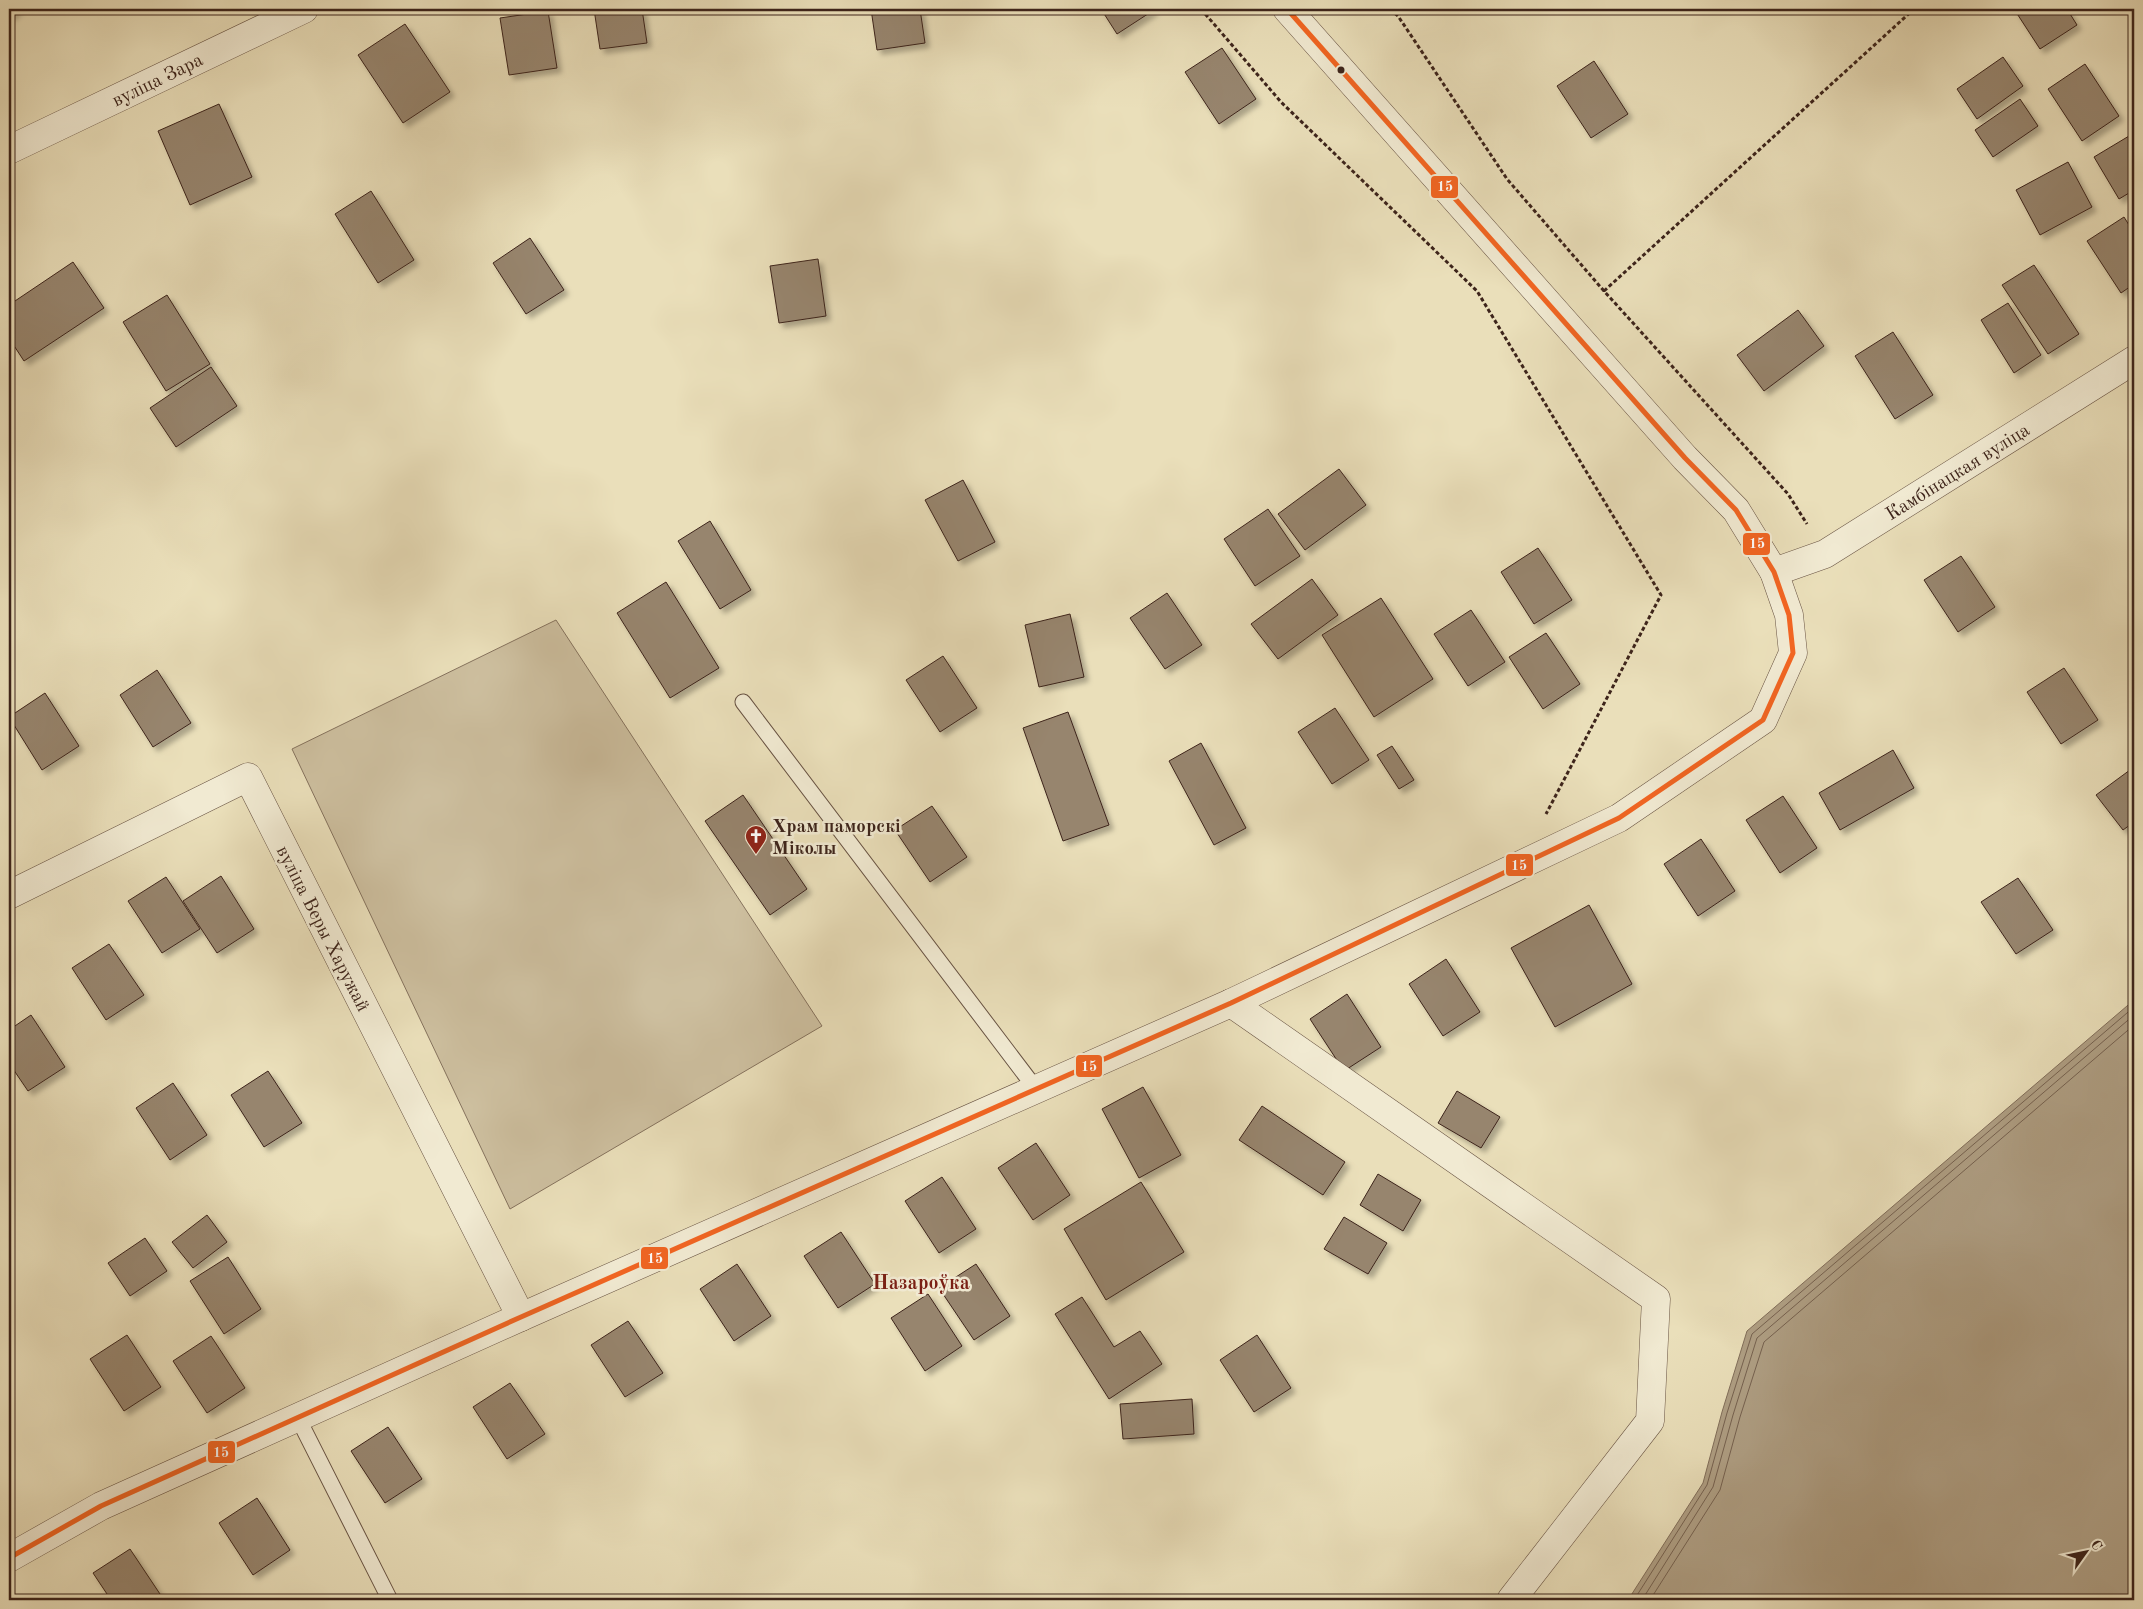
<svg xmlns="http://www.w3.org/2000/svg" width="2143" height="1609" font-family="'Old Standard TT',serif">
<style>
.green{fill:#cdbf9f;stroke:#85725d}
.water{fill:#af9f84;stroke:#816e5a}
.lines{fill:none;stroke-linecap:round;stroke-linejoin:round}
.shore{stroke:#766250;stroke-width:1}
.building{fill:#97856e;stroke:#3d241b;filter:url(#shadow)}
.service-casing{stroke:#685343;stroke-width:17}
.minor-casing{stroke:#685343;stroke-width:29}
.tertiary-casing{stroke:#685343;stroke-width:29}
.path{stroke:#3d241b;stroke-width:3;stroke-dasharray:4 2.5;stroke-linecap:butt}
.service{stroke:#f1ead2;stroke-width:15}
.minor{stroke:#f1ead2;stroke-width:28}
.tertiary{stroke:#f1ead2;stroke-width:28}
.bus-1-casing{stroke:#f1ead2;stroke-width:9}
.bus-1{stroke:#f26522;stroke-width:5}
.bus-dot{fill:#3d241b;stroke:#f1ead2;stroke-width:2}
.labels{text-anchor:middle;stroke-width:5;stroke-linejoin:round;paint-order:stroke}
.street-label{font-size:19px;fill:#3d241b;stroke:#f1ead2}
.poi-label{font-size:19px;font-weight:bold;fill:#3d241b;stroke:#f1ead2;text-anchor:start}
.neighbourhood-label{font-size:20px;font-weight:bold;fill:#7a1f14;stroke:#f1ead2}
.line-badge{stroke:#f1ead2;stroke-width:2}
.badge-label{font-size:14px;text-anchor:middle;font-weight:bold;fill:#fff}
</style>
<defs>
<filter id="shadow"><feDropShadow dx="4.5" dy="4.5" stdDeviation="2.5" flood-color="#0004"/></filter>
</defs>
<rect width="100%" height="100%" fill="#eadfba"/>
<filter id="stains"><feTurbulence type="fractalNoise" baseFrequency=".004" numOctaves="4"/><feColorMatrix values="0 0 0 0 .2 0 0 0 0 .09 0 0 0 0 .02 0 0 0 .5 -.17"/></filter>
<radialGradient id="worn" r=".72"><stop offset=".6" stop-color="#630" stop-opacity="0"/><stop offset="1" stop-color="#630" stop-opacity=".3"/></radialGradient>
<!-- green -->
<path class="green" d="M556,620l266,406 -312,183 -218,-460z"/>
<!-- water -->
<path class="water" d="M2134,1000v600h-506l75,-117 19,-71 25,-81z"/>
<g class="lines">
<!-- shore -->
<path class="shore" d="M1634,1600l73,-115 20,-72 25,-79 382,-327
M1642,1600l71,-113 20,-72 24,-77 377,-323
M1650,1600l70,-110 20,-73 24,-75 370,-317"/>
</g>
<!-- building -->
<path class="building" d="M9,9h9l-9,8z
M594,9h48l5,34 -47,6z
M871,9h49l5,34 -48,7z
M1101,9h53v1l-37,24z
M2014,9h53l10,16 -37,24z
M548,11l9,57 -48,7 -9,-57z
M405,24l45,68 -47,31 -45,-68z
M1222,48l34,51 -37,25 -34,-52z
M2003,57l20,29 -46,33 -20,-30z
M1594,61l34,53 -37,24 -34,-52z
M2085,64l34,52 -37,25 -34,-52z
M2020,99l18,27 -45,31 -18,-27z
M219,104l33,73 -62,28 -32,-74z
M2134,133v57l-15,9 -25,-42z
M2068,162l24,45 -52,28 -24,-45z
M371,191l43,69 -36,23 -43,-69z
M2124,217l10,16v51l-13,9 -34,-52z
M530,238l34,52 -38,24 -33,-51z
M818,259l8,57 -47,7 -9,-57z
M73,262l31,46 -80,53 -15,-23v-33z
M2034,265l45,69 -31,20 -46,-69z
M167,295l43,69 -44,27 -43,-69z
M2008,303l33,52 -27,18 -33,-53z
M1798,310l26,36 -60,45 -27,-36z
M1893,332l40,63 -38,24 -40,-63z
M211,367l26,39 -61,41 -26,-39z
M1339,469l27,36 -61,45 -27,-36z
M963,480l32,62 -37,19 -33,-61z
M1268,509l32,47 -45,30 -31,-47z
M710,521l41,69 -31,19 -42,-68z
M1538,548l34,52 -38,24 -33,-52z
M1961,556l34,51 -37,25 -34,-52z
M1312,579l26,36 -60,44 -27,-35z
M666,582l53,86 -49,30 -53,-85z
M1167,593l35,52 -37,24 -35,-51z
M1381,598l52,81 -59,38 -52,-82z
M1471,610l34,52 -37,24 -34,-52z
M1070,614l14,63 -45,10 -14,-62z
M1546,633l34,51 -37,25 -34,-52z
M943,656l34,52 -37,24 -34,-52z
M2064,668l34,52 -37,24 -34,-52z
M157,670l34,53 -38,24 -33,-52z
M45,693l34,53 -37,24 -33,-53z
M1335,708l34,52 -37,24 -34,-52z
M1068,712l41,113 -46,16 -40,-113z
M1201,743l45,85 -32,17 -45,-84z
M1392,746l22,34 -15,9 -22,-34z
M1893,750l21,38 -74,42 -21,-37z
M2134,767v55l-11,8 -27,-35z
M743,795l64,94 -37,26 -65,-94z
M1783,796l34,52 -37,25 -34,-53z
M932,806l35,51 -37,25 -35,-52z
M1701,839l34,52 -37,25 -34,-52z
M221,876l33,53 -37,24 -34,-52z
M166,877l34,52 -38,24 -34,-52z
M2018,878l35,52 -37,24 -35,-52z
M1589,905l43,79 -77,43 -44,-79z
M109,944l35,51 -38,25 -34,-52z
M1446,959l34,53 -37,24 -34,-52z
M1347,994l34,53 -37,24 -34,-52z
M31,1015l34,52 -37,24 -19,-28v-33z
M268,1071l34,52 -38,24 -33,-52z
M173,1083l34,52 -37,25 -34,-52z
M1143,1087l38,68 -42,23 -37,-69z
M1457,1091l43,26 -19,31 -43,-25z
M1262,1106l83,56 -22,33 -84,-55z
M1036,1143l34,52 -37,25 -35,-52z
M1378,1174l43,26 -18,31 -43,-26z
M942,1177l34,52 -37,24 -34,-52z
M1141,1182l43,70 -78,48 -42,-71z
M207,1215l20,27 -34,26 -21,-26z
M1344,1217l43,26 -19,31 -44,-25z
M841,1232l34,52 -37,24 -34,-52z
M145,1238l22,33 -37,25 -22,-33z
M228,1257l33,52 -37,25 -34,-53z
M737,1264l34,52 -37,25 -34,-52z
M976,1264l34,52 -36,24 -35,-52z
M928,1294l34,52 -37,25 -34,-53z
M1082,1297l32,50 26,-16 22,33 -53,35 -54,-85z
M628,1321l35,52 -38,24 -34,-52z
M127,1335l34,52 -37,24 -34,-52z
M1257,1335l34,53 -37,24 -34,-52z
M211,1336l34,52 -38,25 -34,-52z
M510,1383l35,51 -38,25 -34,-52z
M1192,1399l2,35 -71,5 -3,-35z
M388,1427l34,52 -37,24 -34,-52z
M257,1498l33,52 -37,25 -34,-52z
M130,1549l34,51h-53l-18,-27z"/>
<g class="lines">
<!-- service casing -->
<g class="service-casing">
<path id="service" d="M743,702l293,387
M298,1418l92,182"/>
</g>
<!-- minor casing -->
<g class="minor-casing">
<path id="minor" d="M9,150l295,-141
M1774,572l51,-18 309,-194
M9,895l239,-118 273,540
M1231,1003l425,296 -6,122 -139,179"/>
</g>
<!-- tertiary casing -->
<g class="tertiary-casing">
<path id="tertiary" d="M9,1558l92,-52 420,-189 710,-314 388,-185 144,-98 30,-67 -4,-38 -15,-43 -38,-62 -51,-52 -398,-449"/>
</g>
<!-- path -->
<path class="path" d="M1201,9l80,93 196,189 184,304 -115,219
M1390,9l8,7 109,163 97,112 184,203 19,30
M1604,291l310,-282"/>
<!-- service -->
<use href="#service" class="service"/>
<!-- minor -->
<use href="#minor" class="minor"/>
<!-- tertiary -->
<use href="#tertiary" class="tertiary"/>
<!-- bus-1 casing -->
<g class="bus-1-casing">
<path id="bus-1" d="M9,1558l92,-52 420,-189 710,-314 388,-185 144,-98 30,-67 -4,-38 -15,-43 -38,-62 -51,-52 -398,-449"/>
</g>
<!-- bus-1 -->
<use href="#bus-1" class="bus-1"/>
</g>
<!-- icons -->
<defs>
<g id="church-pin" transform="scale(1.125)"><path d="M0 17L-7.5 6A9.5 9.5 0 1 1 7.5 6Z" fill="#8f2418" stroke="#f1ead2"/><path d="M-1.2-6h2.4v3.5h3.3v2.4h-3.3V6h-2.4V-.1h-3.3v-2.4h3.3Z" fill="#fff"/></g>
</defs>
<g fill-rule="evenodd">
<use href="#church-pin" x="756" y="836"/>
</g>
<!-- markers -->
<circle class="bus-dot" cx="1341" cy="70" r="4.5"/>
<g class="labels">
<!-- street labels -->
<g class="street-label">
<text transform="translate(157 79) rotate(-26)" y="7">вуліца Зара</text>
<text transform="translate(1957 471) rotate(-32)" y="7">Камбінацкая вуліца</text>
<text transform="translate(324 928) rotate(63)" y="7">вуліца Веры Харужай</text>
</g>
<!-- poi labels -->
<g class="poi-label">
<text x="772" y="832">Храм паморскі<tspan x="772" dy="22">Міколы</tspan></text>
</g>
<!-- neighbourhood labels -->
<g class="neighbourhood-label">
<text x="921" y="1289">Назароўка</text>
</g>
</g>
<g class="line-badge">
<rect x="1430" y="175" width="29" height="24" rx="5" fill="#f26522"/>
<rect x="1742" y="532" width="29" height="24" rx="5" fill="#f26522"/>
<rect x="1505" y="853" width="29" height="24" rx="5" fill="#f26522"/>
<rect x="1075" y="1054" width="28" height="24" rx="5" fill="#f26522"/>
<rect x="640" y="1246" width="29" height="24" rx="5" fill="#f26522"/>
<rect x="207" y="1440" width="29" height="24" rx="5" fill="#f26522"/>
</g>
<g class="badge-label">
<text x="1445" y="191">15</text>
<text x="1757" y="548">15</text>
<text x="1519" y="870">15</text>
<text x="1089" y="1071">15</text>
<text x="655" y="1263">15</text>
<text x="221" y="1457">15</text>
</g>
<!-- margin -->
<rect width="2143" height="1609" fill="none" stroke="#eadfba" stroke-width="30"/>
<rect x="10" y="10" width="2123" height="1589" fill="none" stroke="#3d241b" stroke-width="2.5"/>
<rect x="15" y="15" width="2113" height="1579" fill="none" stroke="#3d241b"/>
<!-- north arrow -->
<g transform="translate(2086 1552) rotate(57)" stroke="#f1ead2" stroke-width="4" paint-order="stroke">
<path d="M0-4L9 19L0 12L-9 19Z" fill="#3d241b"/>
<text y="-8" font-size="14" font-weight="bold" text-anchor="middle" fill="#3d241b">С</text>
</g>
<rect width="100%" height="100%" filter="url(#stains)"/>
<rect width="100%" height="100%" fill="url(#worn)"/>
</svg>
